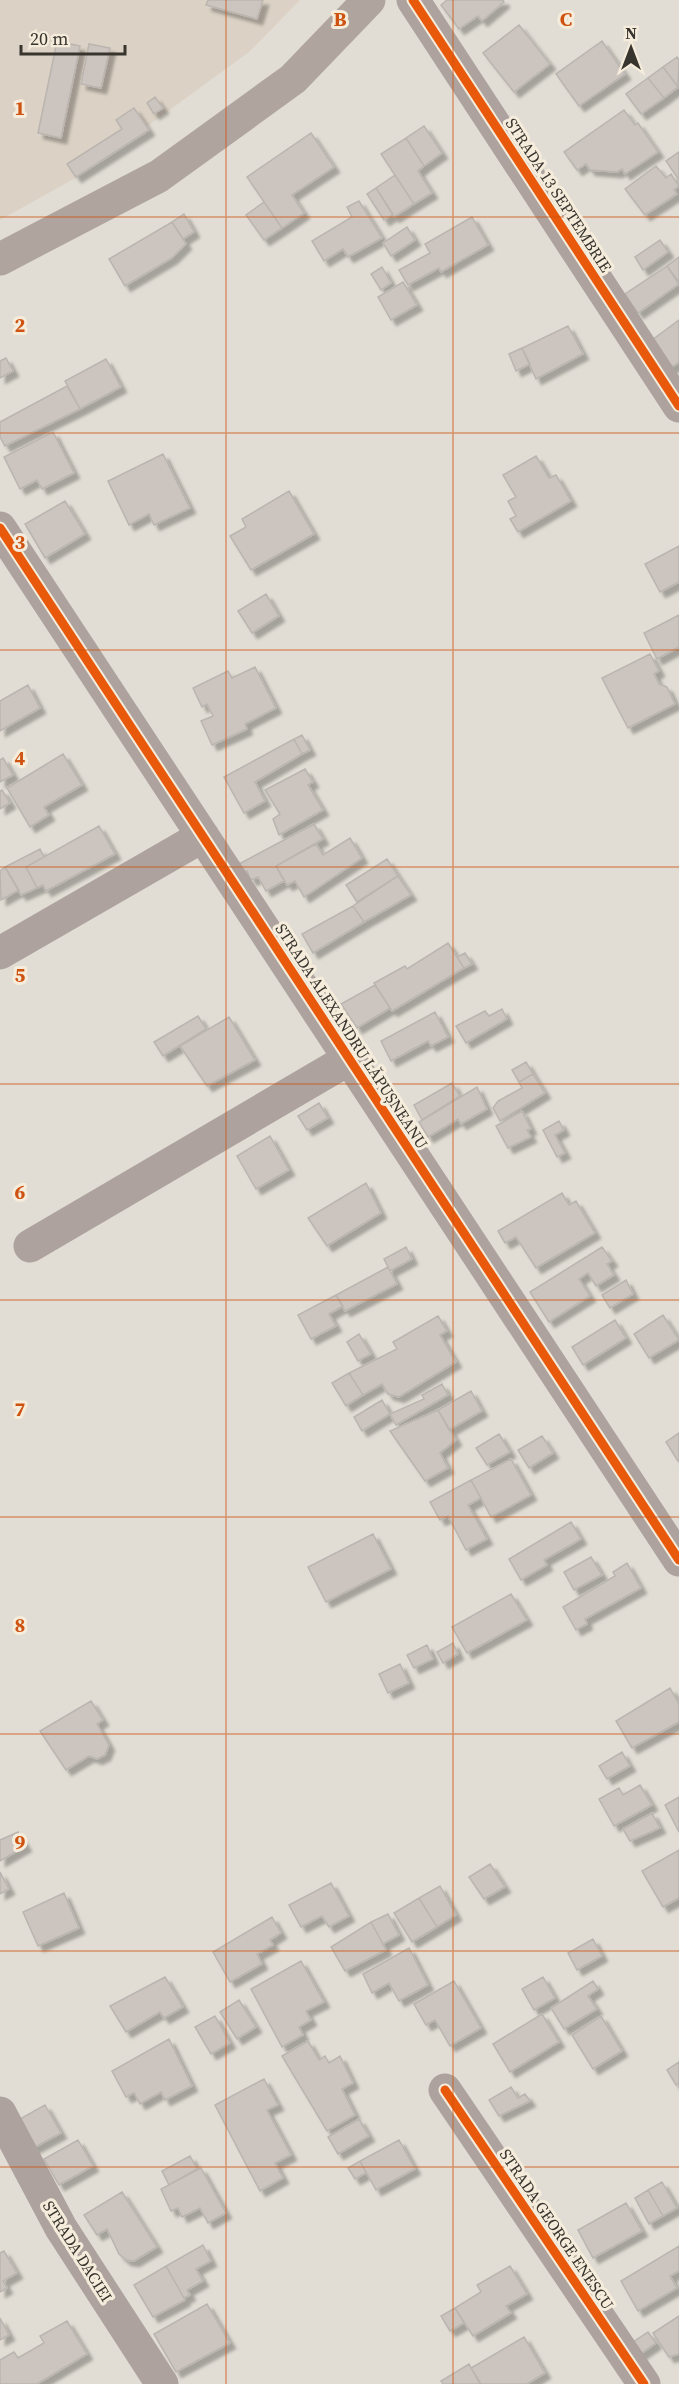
<svg xmlns="http://www.w3.org/2000/svg" width="679" height="2384" font-family="'Source Serif 4',serif">
<style>
.industrial{fill:#dbd1c4}
.building{fill:#ccc4be;stroke:#bab5b0;stroke-width:1.5;filter:url(#shadow)}
.lines{fill:none;stroke-linecap:round;stroke-linejoin:round}
.minor{stroke:#ada29e;stroke-width:33}
.major{stroke:#afa49e;stroke-width:33}
.cycleway-casing{stroke:#f5ecdb;stroke-width:13}
.cycleway{stroke:#e8590c;stroke-width:9}
.grid{fill:none;stroke:#ce5311;stroke-width:1.5;stroke-opacity:0.55}
.labels{text-anchor:middle;stroke-width:6;stroke-linejoin:round;paint-order:stroke}
.street-label{font-size:16px;fill:#38342e;stroke:#f5ecdb}
.grid-label{font-size:20px;text-anchor:middle;font-weight:bold;fill:#ce5311;stroke:#f5ecdb;stroke-width:6;stroke-linejoin:round;paint-order:stroke}
</style>
<defs>
<filter id="shadow"><feDropShadow dx="5.5" dy="5.5" stdDeviation="1.5" flood-color="#0004"/></filter>
</defs>
<rect width="100%" height="100%" fill="#e1ddd4"/>
<!-- industrial -->
<path class="industrial" d="M0,0h300l-51,52 -170,124 -79,44z"/>
<!-- building -->
<path class="building" d="M208,0h55l-6,19 -51,-14z
M447,0h56l1,2 -22,19 -4,-5 -19,13 -18,-24z
M519,25l31,39 -36,28 -31,-39z
M57,41l23,5 -19,92 -23,-5z
M602,41l23,33 -46,32 -23,-32z
M89,44l21,4 -9,40 -20,-4z
M677,57l2,3 -1,27 -15,-20z
M663,67l15,20 -14,11 -16,-20z
M648,78l16,20 -23,16 -15,-20z
M155,97l8,11 -9,6 -7,-11z
M134,108l15,22 -73,47 -9,-13 55,-35 -6,-9z
M624,110l11,15 3,-2 20,29 -33,22 -3,-5 -5,3 -27,-2 -4,-6 -9,6 -13,-18z
M424,126l18,27 -18,13 -18,-28z
M311,133l23,34 -42,28 12,18 -22,15 -35,-51z
M406,138l18,28 -6,5 14,22 -18,11 -33,-50z
M679,152v28l-13,-19z
M656,166l10,12 5,-4 8,12 -5,4 3,4 -32,21 -20,-26z
M395,175l19,29 -20,13 -18,-29z
M376,188l17,26 -9,6 -17,-26z
M359,201l23,37 -34,19 -5,-8 -19,12 -12,-20 40,-24 -5,-10z
M264,202l18,26 -18,12 -18,-25z
M184,214l10,18 -11,7 -11,-17z
M472,217l16,28 -47,27 -2,-4 -31,17 -9,-15 31,-17 -5,-9z
M172,222l14,22 -14,14 -47,28 -16,-27z
M407,227l8,13 -24,16 -8,-13z
M660,240l8,12 -25,18 -8,-13z
M679,257v25l-12,-16z
M667,266l12,18 -41,29 -13,-19z
M382,267l9,16 -10,7 -10,-16z
M403,282l14,23 -26,15 -13,-23z
M679,320v42l-17,12 -18,-28z
M568,326l15,28 -47,25 -14,-31z
M522,348l8,16 -14,7 -7,-17z
M6,358l7,13 -13,7v-17z
M106,359l15,28 -41,22 -15,-28z
M67,386l13,23 -75,37 -5,-9v-15z
M53,432l21,41 -32,16 -5,-9 -17,9 -16,-32z
M163,454l27,54 -36,17 -5,-11 -20,11 -21,-44z
M536,456l13,22 7,-3 15,26 -53,31 -8,-13 6,-3 -8,-15 8,-4 -13,-22z
M289,491l25,43 -63,36 -21,-34 16,-9 -4,-8z
M65,501l20,33 -40,24 -20,-34z
M679,546v36l-19,10 -15,-28z
M266,594l13,22 -27,17 -14,-22z
M679,615v32l-22,12 -13,-26z
M650,654l9,17 -5,3 5,10 8,3 8,17 -47,24 -26,-50z
M255,667l21,41 -31,16 2,5 -35,16 -11,-24 12,-5 -6,-12 -5,3 -9,-19 35,-17 4,7z
M28,685l12,23 -40,23v-30z
M302,735l8,15 -8,4 -8,-15z
M294,739l8,15 -47,28 10,19 -21,12 -20,-36z
M63,754l19,31 -38,22 5,8 -19,12 -23,-39z
M3,758l10,17 -13,7v-22z
M305,769l8,13 -5,3 15,25 -44,25 -6,-16 7,-5 -15,-24z
M2,790l8,13 -10,6v-18z
M314,824l9,15 -47,27 8,15 -18,10 -8,-14 -7,3 -4,-9 -5,3 -5,-9z
M99,826l16,28 -69,37 -3,-6 -6,3 -11,-21z
M350,838l12,20 -58,39 -9,-16 -8,4 -11,-19 40,-22 7,11z
M40,849l4,8 -18,10 11,21 -16,7 -16,-28z
M387,859l11,17 -41,26 -11,-17z
M5,867l14,23 -18,10 -1,-29z
M398,876l13,19 -47,27 -11,-16z
M353,906l11,16 -51,31 -11,-19z
M448,943l16,25 -72,43 -18,-28 31,-17 2,3z
M465,953l7,11 -8,4 -7,-11z
M375,985l15,23 -33,20 -16,-24z
M502,1009l5,10 -41,24 -10,-17 29,-15 4,5z
M435,1012l13,25 -17,9 -3,-5 -37,20 -10,-20z
M198,1016l8,13 -43,27 -9,-14z
M229,1017l26,43 -48,26 -27,-40z
M526,1062l7,12 -14,8 -7,-12z
M533,1074l12,19 -45,28 -7,-13 5,-7 24,-13 -3,-6z
M452,1083l8,13 -38,24 -8,-15z
M477,1087l10,22 -26,15 -3,-5 -30,18 -9,-15z
M319,1103l9,15 -21,12 -9,-14z
M522,1111l9,18 -4,1 4,7 -23,11 -12,-22z
M559,1121l5,9 -9,5 10,18 -8,4 -14,-27z
M270,1136l19,34 -33,19 -19,-33z
M366,1183l15,30 -54,33 -19,-28z
M562,1193l7,12 7,-4 19,32 -59,35 -20,-31 -11,6 -7,-12z
M406,1247l6,12 -22,12 -6,-12z
M602,1247l10,14 -5,3 7,11 -18,11 -8,-13 -9,6 11,17 -41,26 -19,-30z
M388,1267l9,17 -52,27 -9,-16z
M626,1280l7,14 -23,14 -8,-13z
M336,1295l7,11 -14,8 7,12 -25,13 -13,-24z
M663,1315l16,25 -30,18 -15,-24z
M438,1316l9,15 -7,4 16,27 -57,35 -11,-3 -6,-10 -19,11 -14,-22 48,-24 -4,-7z
M615,1320l11,18 -43,27 -11,-18z
M359,1334l12,20 -13,7 -11,-19z
M349,1373l14,22 -17,11 -14,-23z
M442,1384l6,11 -52,30 -6,-11 34,-15 -2,-4z
M471,1391l11,20 -33,19 -11,-20z
M382,1400l8,14 -28,17 -8,-14z
M438,1410l18,30 -16,13 8,15 -23,13 -35,-50z
M679,1433v28h-1l-12,-19z
M499,1434l11,18 -23,13 -11,-17z
M542,1436l11,17 -24,15 -11,-18z
M511,1459l20,36 -40,22 -20,-37z
M471,1480l10,18 -13,7 19,34 -21,11 -18,-34 -8,4 -10,-18z
M571,1522l10,17 -37,21 3,5 -26,15 -12,-21z
M373,1534l18,35 -65,33 -18,-35z
M591,1557l11,18 -28,15 -10,-18z
M627,1563l14,25 -56,31 2,5 -11,6 -13,-23 52,-31 -2,-4z
M511,1594l16,26 -60,33 -15,-26z
M453,1643l5,11 -15,9 -6,-11z
M427,1645l6,14 -19,9 -7,-13z
M400,1664l9,19 -21,10 -9,-19z
M670,1688l9,16v18l-47,26 -16,-27z
M91,1701l12,19 -6,4 12,21 -4,10 -8,4 -8,-3 -23,14 -26,-39z
M622,1752l8,14 -23,13 -8,-13z
M640,1785l12,20 -38,21 -15,-27 20,-11 4,7z
M679,1797v35l-14,-27z
M652,1813l8,15 -30,13 -7,-12z
M18,1832l8,14 -26,15v-21z
M679,1850v48l-16,9 -21,-36z
M490,1864l15,23 -21,12 -15,-22z
M0,1872l9,17 -9,5z
M331,1883l18,33 -20,11 -7,-11 -21,11 -12,-22z
M440,1886l16,29 -19,12 -18,-29z
M64,1893l15,35 -41,18 -15,-34z
M419,1898l18,29 -25,15 -18,-29z
M388,1914l11,21 -16,9 -12,-22z
M272,1917l9,16 -11,7 3,5 -16,9 5,10 -32,18 -17,-30z
M371,1922l15,28 -41,21 -14,-24z
M593,1939l9,17 -25,14 -9,-17z
M409,1948l19,37 -29,16 -10,-18 -17,10 -9,-19z
M301,1961l23,41 -18,9 5,9 -12,7 4,8 -21,12 -31,-58z
M165,1977l18,30 -19,11 -4,-6 -34,20 -16,-26z
M543,1977l12,21 -21,12 -12,-21z
M454,1981l27,47 -31,18 -15,-26 -9,5 -12,-21z
M593,1981l5,8 -10,7 9,13 -33,20 -13,-21z
M239,2000l17,27 -19,12 -17,-27z
M542,2014l17,28 -49,30 -17,-28z
M215,2016l15,27 -19,11 -16,-27z
M601,2016l21,35 -29,18 -21,-34z
M169,2039l23,47 -27,14 -4,-8 -21,12 -6,-11 -8,4 -14,-26z
M308,2041l11,19 6,-4 4,7 11,-7 13,27 -11,6 13,26 -28,16 -45,-75z
M679,2062v21l-3,2 -9,-15z
M264,2079l14,26 -11,5 24,45 -16,8 8,15 -23,13 -45,-86z
M511,2087l7,11 7,-4 5,7 -31,15 -10,-16z
M45,2105l16,28 -35,19 -15,-28z
M359,2119l10,17 -31,18 -10,-17z
M78,2140l15,26 -34,19 -15,-26z
M399,2140l16,29 -39,21 -16,-29z
M190,2156l7,13 -28,16 -7,-14z
M360,2161l6,12 -11,6 -7,-11z
M201,2168l25,45 -18,10 -8,-15 -18,9 -4,-9 -7,3 -10,-22z
M662,2182l15,26 -14,8 -15,-26z
M648,2190l15,26 -14,8 -14,-26z
M122,2192l35,55 -23,14 -8,-1 -7,-6 -12,-25 -10,6 -13,-20z
M626,2203l16,28 -49,27 -15,-28z
M203,2245l8,16 -15,8 7,12 -16,9 3,5 -6,3 -18,-32z
M679,2246v25l-9,5 7,12 -39,23 -17,-30z
M4,2251l13,22 -14,8 4,7 -7,4v-39z
M166,2266l19,34 -32,17 -19,-32z
M510,2266l17,28 -21,12 5,7 -38,23 -18,-28 26,-16 -4,-7z
M207,2304l23,39 -54,29 -22,-38z
M455,2308l9,15 -14,8 -9,-15z
M679,2316v38l-10,3 -16,-24z
M0,2318l9,17 -9,5z
M67,2321l20,33 -50,30h-37v-24l14,-8 4,6 26,-15 -4,-7z
M648,2332l8,11 -20,14 -9,-11z
M524,2337l21,36 -18,11h-46l-10,-16z
M469,2364l11,20h-37l-2,-3z"/>
<g class="lines">
<!-- minor -->
<path class="minor" d="M413,0l266,406
M0,528l679,1032
M0,953l203,-117
M30,1246l319,-187
M445,2090l199,294
M0,2113l61,115 101,156"/>
<!-- major -->
<path class="major" d="M0,259l159,-83 134,-97 76,-79"/>
<!-- cycleway casing -->
<g class="cycleway-casing">
<path id="cycleway" d="M413,0l266,406
M0,528l679,1032
M445,2090l199,294"/>
</g>
<!-- cycleway -->
<use href="#cycleway" class="cycleway"/>
</g>
<!-- grid -->
<path class="grid" d="M226,0v2384M453,0v2384M0,217h679M0,433h679M0,650h679M0,867h679M0,1084h679M0,1300h679M0,1517h679M0,1734h679M0,1951h679M0,2167h679"/>
<g class="labels">
<!-- street labels -->
<g class="street-label">
<text transform="translate(559 195) rotate(57)" y="6">STRADA 13 SEPTEMBRIE</text>
<text transform="translate(352 1036) rotate(57)" y="6">STRADA ALEXANDRU LĂPUȘNEANU</text>
<text transform="translate(557 2229) rotate(56)" y="6">STRADA GEORGE ENESCU</text>
<text transform="translate(78 2251) rotate(58)" y="6">STRADA DACIEI</text>
</g>
</g>
<g class="grid-label">
<text x="340" y="26">B</text>
<text x="566" y="26">C</text>
<text x="20" y="115">1</text>
<text x="20" y="332">2</text>
<text x="20" y="549">3</text>
<text x="20" y="765">4</text>
<text x="20" y="982">5</text>
<text x="20" y="1199">6</text>
<text x="20" y="1416">7</text>
<text x="20" y="1632">8</text>
<text x="20" y="1849">9</text>
</g>
<!-- north arrow -->
<g transform="translate(631 48)" stroke="#f5ecdb" stroke-width="4.5" paint-order="stroke">
<path d="M0-4.5L10 22L0 15L-10 22Z" fill="#38342e"/>
<text y="-9" font-size="16" font-weight="bold" text-anchor="middle" fill="#38342e">N</text>
</g>
<!-- scale -->
<path d="M21 45v9h104v-9" fill="none" stroke="#38342e" stroke-width="3"/>
<text x="30" y="45" font-size="18" fill="#38342e" stroke="#f5ecdb" stroke-width="4.5" paint-order="stroke">20 m</text>
</svg>
